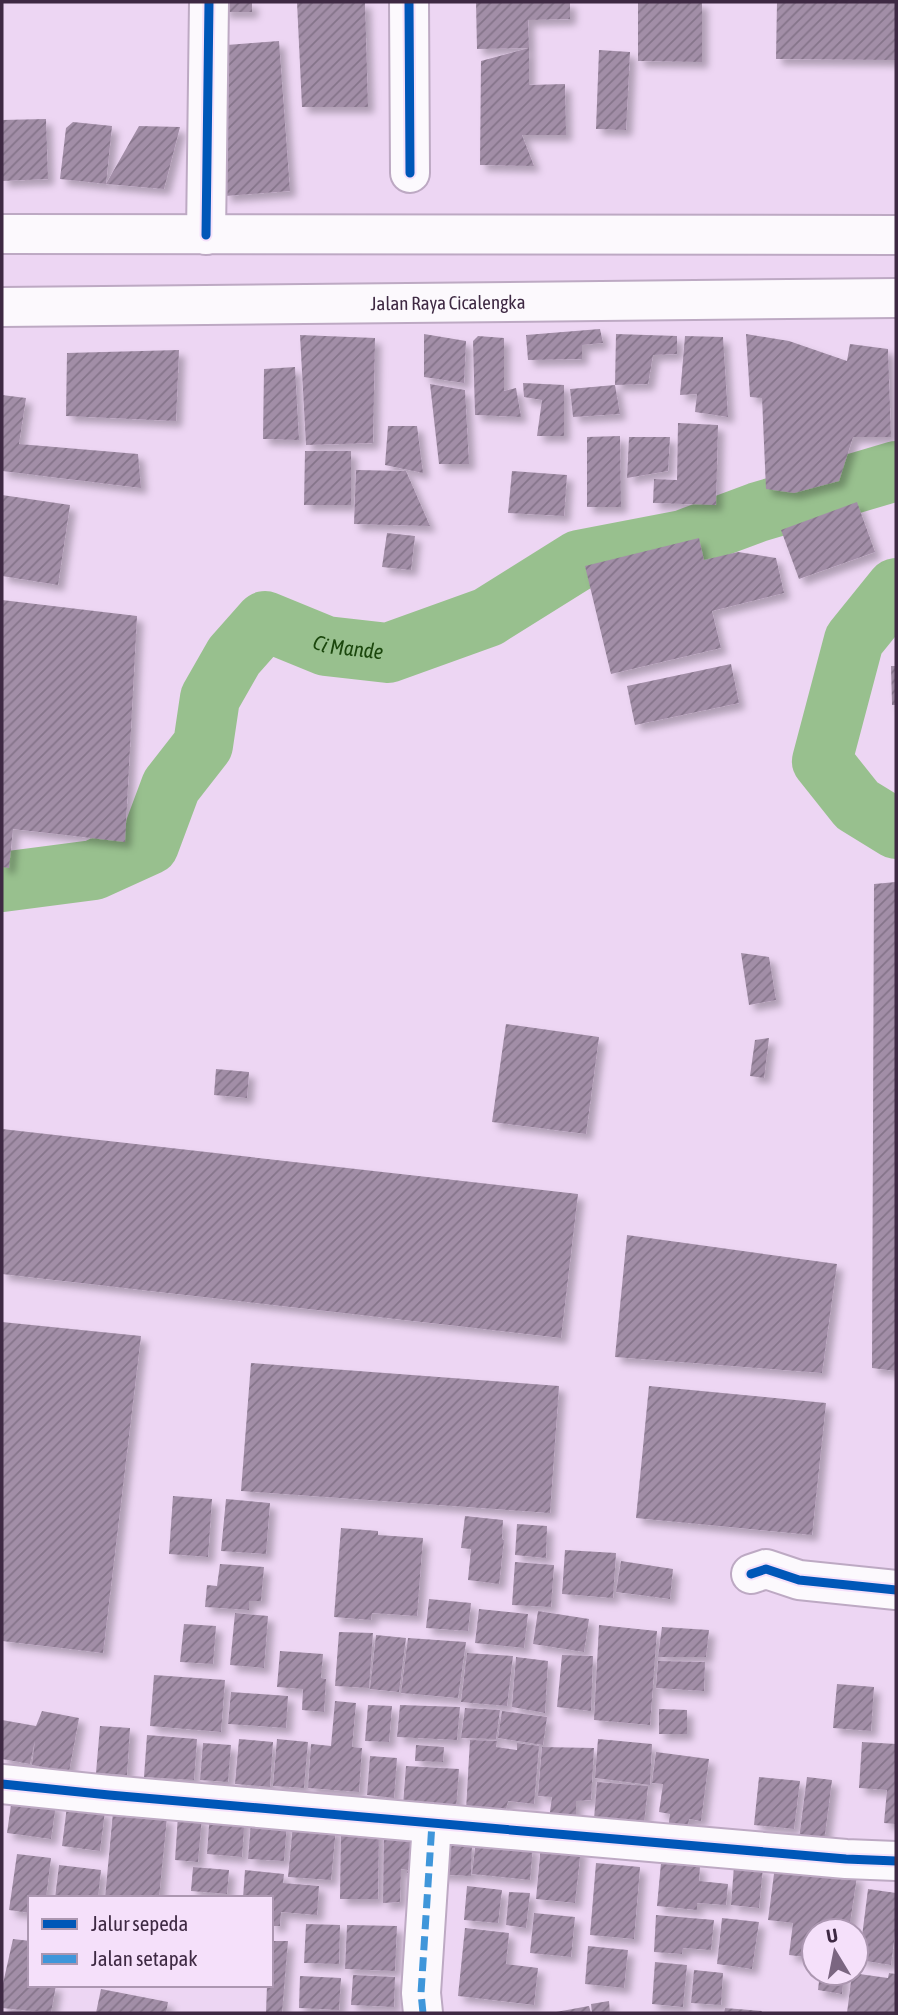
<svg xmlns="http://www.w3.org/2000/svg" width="898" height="2015" font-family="'Asap Condensed',sans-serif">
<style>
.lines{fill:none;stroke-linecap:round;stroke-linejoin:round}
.river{stroke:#98c08e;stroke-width:60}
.building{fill:url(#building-hatch);filter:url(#shadow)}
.minor-casing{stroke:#bda9c3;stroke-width:42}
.highway-casing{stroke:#bda9c3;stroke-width:42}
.minor{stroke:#fcf9fd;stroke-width:38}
.highway{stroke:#fcf9fd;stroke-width:38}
.quiet{stroke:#3f96da;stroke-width:7;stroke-dasharray:14 7;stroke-linecap:butt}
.cycleway-casing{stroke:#f5e0fa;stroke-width:13}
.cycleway{stroke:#0057b8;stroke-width:9}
.labels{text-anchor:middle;stroke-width:7;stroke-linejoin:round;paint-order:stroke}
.street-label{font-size:19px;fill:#3e2943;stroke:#f5e0fa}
.water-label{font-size:21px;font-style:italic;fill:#1b470d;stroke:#f5e0fa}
</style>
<defs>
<pattern id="building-hatch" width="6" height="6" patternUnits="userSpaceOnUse" patternTransform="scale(1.75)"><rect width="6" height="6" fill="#a28ea7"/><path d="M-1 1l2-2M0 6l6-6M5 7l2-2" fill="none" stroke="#85748a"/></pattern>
<filter id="shadow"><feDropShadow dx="6" dy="6" stdDeviation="3.5" flood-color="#0004"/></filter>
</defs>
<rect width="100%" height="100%" fill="#edd6f3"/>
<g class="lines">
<!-- river -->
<g class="river">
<path d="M896,588l-42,52 -32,121 35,44 39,24"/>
<path id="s1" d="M2,882l92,-12 55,-25 22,-59 32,-41 7,-47 24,-42 31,-35 61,25 62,7 100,-36 91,-57 104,-20 75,-28 138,-41"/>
</g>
</g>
<!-- building -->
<path class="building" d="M223,2h29v10h-29z
M297,2h68l3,105h-66z
M476,2h94v17l-42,1 1,28 -52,1z
M638,2h64v60l-64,-1z
M777,2h119v58l-120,-1z
M279,41l11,150 -65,5 -11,-150z
M529,48v37l36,-1 1,51h-44l12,31 -54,-1 1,-104z
M599,50l31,2 -4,78 -30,-1z
M46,119l2,60 -46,2v-61z
M73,122l39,4 -6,58 -46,-5 6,-51z
M139,126l41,1 -16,62 -58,-5z
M600,329l3,14 -21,2v14l-54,1 -2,-25z
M424,334l42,7 -2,42 -40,-6z
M616,334l61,2v18l-24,1 -5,29 -33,1 5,29 -47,3 -3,-28 45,-4z
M746,334l43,7 58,20 3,-17 38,5 3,88h-38l-14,44 -45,12 -28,-4 -4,-91 -12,-1z
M300,335l75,3 -2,105 -67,2z
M478,336l26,2v53l12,-3 5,29 -46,-2 -2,-74z
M685,336l38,1 5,80 -33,-5 2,-18 -17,1z
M179,350l-3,71 -110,-5 1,-63z
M295,367l4,73 -36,-1 1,-70z
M523,383l41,2v51h-27l5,-36 -18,-3z
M430,384l35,6 4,74h-30z
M2,395l24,3 -7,46 119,10 3,34 -139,-17z
M678,423l40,2 -2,80 -63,-2 1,-24 23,1z
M388,426h29l6,47 -38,-8z
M620,436l1,71h-34v-70z
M629,437h41l-2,34 -41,7z
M305,451h46v54h-47z
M356,470l50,1 24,55 -76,-2z
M512,471l55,4 -3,41 -56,-3z
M2,495l68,10 -12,80 -56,-9z
M857,502l18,50 -76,27 -18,-49z
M387,533l28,3 -4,34 -29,-3z
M699,538l5,22 34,-8 38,6 8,35 -72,18 9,37 -110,26 -26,-108z
M2,600l135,16 -12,226 -112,-13 -4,39 -7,-1z
M731,664l8,39 -104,22 -8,-39z
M891,666h5v39h-4z
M896,882v489l-24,-3 2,-484z
M741,953l28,4 7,43 -27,5z
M506,1024l93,13 -13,97 -94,-12z
M769,1038l-5,40 -14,-2 5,-36z
M216,1069l33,3 -2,26 -33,-3z
M2,1129l576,65 -17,144 -559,-64z
M627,1235l210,29 -15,109 -207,-16z
M2,1322l139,14 -38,317 -101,-12z
M251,1363l308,23 -9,127 -309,-22z
M649,1386l177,17 -14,132 -176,-17z
M173,1496l39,3 -4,58 -39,-3z
M226,1499l44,4 -4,51 -45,-3z
M465,1516l38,4 -1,19 2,1 -5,44 -31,-4 3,-31 -10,-1z
M517,1524l30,2 -1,32 -31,-3z
M341,1528l37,3v4l45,3 -6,78 -45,-3 -1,7 -37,-3z
M565,1550l51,3 -3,45 -51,-4z
M621,1561l52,8 -3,30 -54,-7z
M515,1562l39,3 -3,42 -39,-2z
M220,1564l44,3 -3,34h-12v9l-44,-3 2,-22 10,1z
M429,1599l42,4 -3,28 -42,-3z
M479,1609l49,5 -4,34 -49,-5z
M538,1611l51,8 -5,33 -51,-8z
M235,1613l33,3 -4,52 -34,-3z
M184,1624l32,2 -3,38 -33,-2z
M599,1625l58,6 -7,94 -56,-5z
M662,1627l47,3 -3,27h-48z
M339,1632l34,1 -4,55 -34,-2z
M376,1635l30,3 -7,54 -29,-3z
M408,1638l58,4 -8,56 -57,-5z
M280,1651l43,3 -2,24 5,1 -2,33 -22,-2 1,-21 -26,-2z
M467,1653l46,3 -6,50 -46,-4z
M562,1655l31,1 -2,55 -34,-4z
M516,1657l32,4 -3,52 -33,-6z
M658,1661l47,1 -1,29 -48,-3z
M154,1675l71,5 -4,52 -71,-6z
M837,1684l37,3 -3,44 -38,-3z
M231,1692l57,4 -2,32 -58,-4z
M335,1701l21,2 -4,44 10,1 -3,44 -51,-4 3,-44 20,2z
M368,1705l24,1 -3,36 -24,-1z
M400,1705l60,2 -3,33 -60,-3z
M465,1708l35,2 -4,29 -35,-1z
M659,1709l28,1v24h-28z
M42,1711l37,7 -10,54 -37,-7 3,-25 -5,24 -28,-5v-39l34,6z
M502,1711l45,6 -4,28 -45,-7z
M100,1726l30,2 -3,47 -31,-2z
M147,1735l50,4 -3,41 -50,-3z
M239,1739l34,3 -3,45 -35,-3z
M277,1739l31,3 -4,46 -31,-2z
M598,1739l54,5 -2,41 -55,-7z
M470,1740l27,1 -1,6 21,3v-7l22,3 -5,58 -26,-3 -3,13 -39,-4z
M862,1742l34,2v80l-12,-1 3,-33 -28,-2z
M203,1743l28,2 -3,37 -28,-2z
M416,1745l28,2 -1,15 -28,-1z
M542,1747l52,1 -3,52 -15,1v17l-27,1 3,-22 -14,-1z
M656,1752l53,7 -8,62 -12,-2 -2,14 -19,-3 2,-16 -11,-2 4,-28 -11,-1z
M370,1756l27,2 -3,40 -27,-3z
M406,1766l53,3 -3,40 -53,-4z
M759,1777l41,4 -6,48 -40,-4z
M807,1777l25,3 -8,62 -25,-3z
M597,1782l51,4 -4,38 -50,-5z
M12,1798l44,6 -5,35 -44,-6z
M67,1806l38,5 -5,40 -38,-5z
M210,1810l35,3 -3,44 -35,-3z
M113,1812l54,5 -8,81h-54z
M178,1815l24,2 -4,45 -23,-2z
M251,1821l36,2 -3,38 -36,-2z
M293,1824l43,4 -5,52 -43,-3z
M341,1825h38l-1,74h-38z
M384,1827l32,15 2,33 -11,-2 1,-3 -7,-1 -1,33 -17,1z
M431,1840l41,3 -1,33 -43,-2z
M476,1840l57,6 -3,34 -58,-6z
M541,1845l40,3 -6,55 -39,-4z
M17,1854l34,4 -5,40h-16v15l-21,-3z
M596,1863l44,4 -6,72 -44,-4z
M661,1863l39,3 -1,15 29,3 -2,21 -29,-2v7l-40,-4z
M59,1865l42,5 -3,28h-43z
M734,1866l29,2 -4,40 -28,-3z
M775,1866l82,10 -8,54 -30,-4v5h-5v27l-25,-3 4,-32 -25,-3z
M193,1867l36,3 -2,24 -36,-3z
M245,1870l39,4 -1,9 36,3 -2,29 -36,-3 -1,14h-9v-28h-28z
M467,1886l35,4 -4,33 -34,-3z
M868,1889l28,4v33l-5,39 -32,-5z
M509,1892l21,1 -4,35 -20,-3z
M534,1913l41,4 -4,40 -41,-4z
M656,1915l58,5 -3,30 -28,-2 -1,6 -28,-2z
M722,1918l37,4 -7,47 -35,-5z
M306,1924l34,1 -1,39 -35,-1z
M347,1925l50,1 -2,45 -50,-2z
M465,1928l44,5 -3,31 32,4 -4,37 -76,-9z
M13,1939l17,2v44h26l-5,28 -49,-5v-20z
M271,1941h17l-6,72h-16l1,-28h4z
M588,1946l40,4 -4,38 -39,-4z
M655,1962l32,3 -4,42 -31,-3z
M694,1970l29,3 -2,32 -30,-2z
M820,1973h24l-2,21 -24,-4z
M852,1973l36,5 1,-5 7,1v39h-49z
M353,1975l42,2 -1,30 -43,-2z
M300,1976l41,2 -2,32 -40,-2z
M101,1989l67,13 -2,11h-70z
M609,2001l1,12h-18l-1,-9z
M589,2006l2,7h-35v-1z
M725,2008l37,3 -1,2h-37z"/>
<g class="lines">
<!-- minor casing -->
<g class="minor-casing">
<path id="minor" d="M409,2l1,171
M206,235l3,-233
M751,1574l15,-5 33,11 97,10
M2,1784l107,11 737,64 50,2
M423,2013l-2,-20 11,-170"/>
</g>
<!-- highway casing -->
<g class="highway-casing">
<g id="highway">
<path d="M2,234l894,1"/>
<path id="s2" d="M2,307l894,-9"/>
</g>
</g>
<!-- minor -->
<use href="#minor" class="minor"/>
<!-- highway -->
<use href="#highway" class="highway"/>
<!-- quiet -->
<path class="quiet" d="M423,2013l-2,-20 11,-170"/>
<!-- cycleway casing -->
<g class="cycleway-casing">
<path id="cycleway" d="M409,2l1,171
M206,235l3,-233
M751,1574l15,-5 33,11 97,10
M2,1784l107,11 737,64 50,2"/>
</g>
<!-- cycleway -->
<use href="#cycleway" class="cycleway"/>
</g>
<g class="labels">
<!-- street labels -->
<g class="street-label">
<text dy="7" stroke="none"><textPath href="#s2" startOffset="446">Jalan Raya Cicalengka</textPath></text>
</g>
<!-- water labels -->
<g class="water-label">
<text dy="7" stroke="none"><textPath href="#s1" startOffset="499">Ci Mande</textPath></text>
</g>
</g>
<!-- border -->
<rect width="898" height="2015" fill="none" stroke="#3e2943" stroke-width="7"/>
<!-- legend -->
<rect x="28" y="1896" width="245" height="91" fill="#f5e0fa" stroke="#ac97b1" stroke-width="2"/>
<rect x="42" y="1919" width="35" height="10" fill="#0057b8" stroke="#ac97b1" stroke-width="2"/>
<text x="91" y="1931" font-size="21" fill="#3e2943">Jalur sepeda</text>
<rect x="42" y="1954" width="35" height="10" fill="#3f96da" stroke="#ac97b1" stroke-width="2"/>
<text x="91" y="1966" font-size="21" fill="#3e2943">Jalan setapak</text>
<!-- north arrow -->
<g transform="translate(835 1952) rotate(350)"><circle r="33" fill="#f5e0fa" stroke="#ac97b1" stroke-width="2"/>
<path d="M0-5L12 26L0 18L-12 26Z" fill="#7b6681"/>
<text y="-10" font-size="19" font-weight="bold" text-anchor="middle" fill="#3e2943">U</text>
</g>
</svg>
